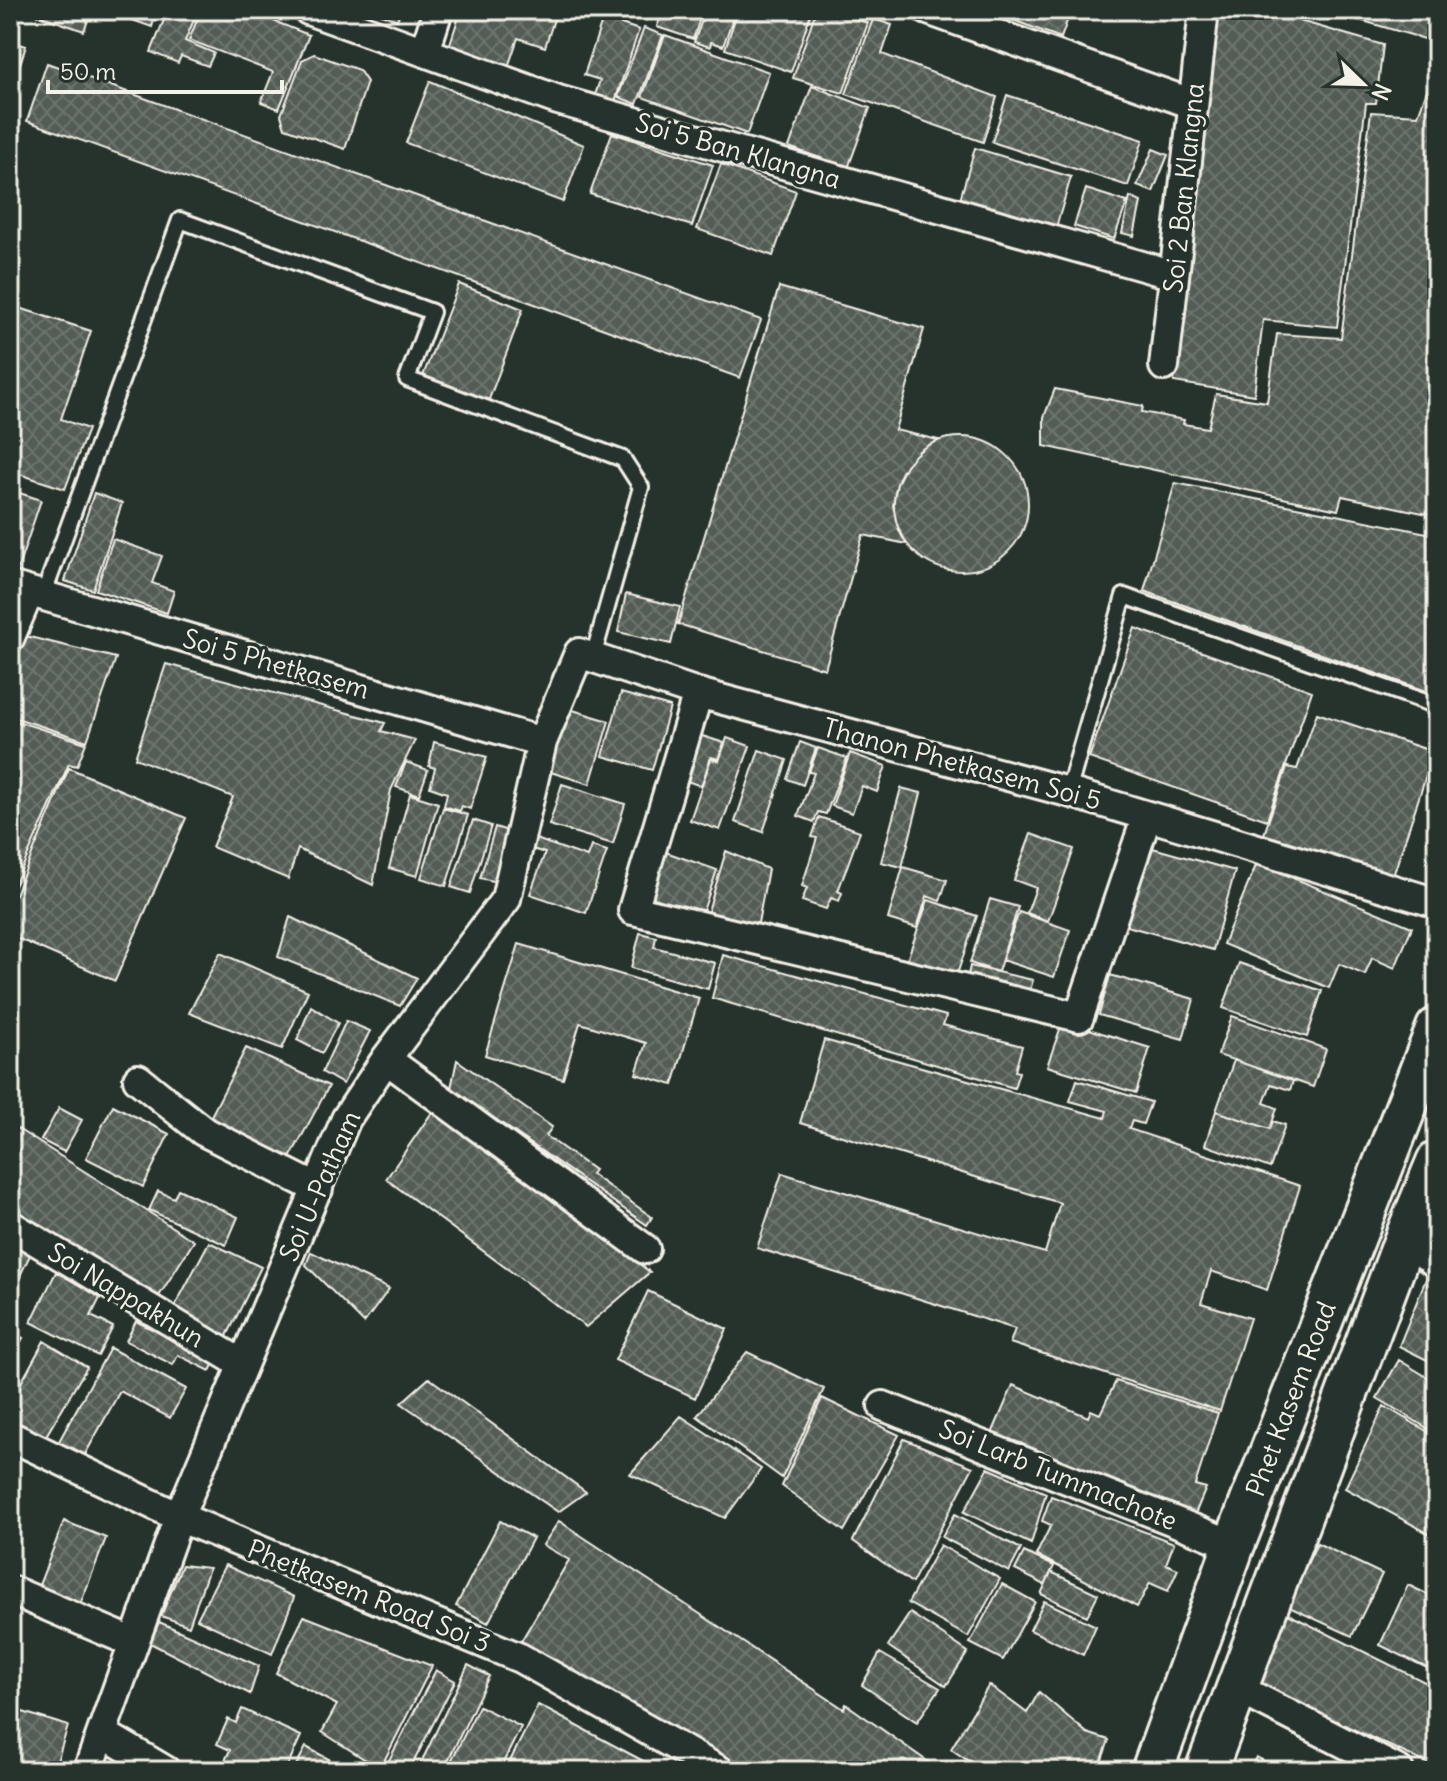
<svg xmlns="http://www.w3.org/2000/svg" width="1447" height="1781" font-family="Delius,sans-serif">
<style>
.building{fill:url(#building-cross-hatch);stroke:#f4f1e8;stroke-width:2}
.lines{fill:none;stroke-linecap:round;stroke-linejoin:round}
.service-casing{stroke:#f4f1e8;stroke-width:20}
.minor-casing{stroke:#f4f1e8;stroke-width:34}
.secondary-casing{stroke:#f4f1e8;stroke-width:46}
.service{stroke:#26332d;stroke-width:14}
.minor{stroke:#26332d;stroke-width:28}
.secondary{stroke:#26332d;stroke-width:40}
.labels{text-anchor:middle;stroke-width:7;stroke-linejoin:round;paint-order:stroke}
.street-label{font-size:26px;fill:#f4f1e8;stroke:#26332d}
</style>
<defs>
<pattern id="building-cross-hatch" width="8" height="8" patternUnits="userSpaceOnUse" patternTransform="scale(2)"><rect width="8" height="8" fill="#525c55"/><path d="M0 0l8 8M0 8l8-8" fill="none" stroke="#6c746d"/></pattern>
</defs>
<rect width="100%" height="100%" fill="#26332d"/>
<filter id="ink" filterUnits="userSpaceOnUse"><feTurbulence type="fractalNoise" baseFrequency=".0125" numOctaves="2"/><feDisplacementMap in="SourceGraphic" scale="16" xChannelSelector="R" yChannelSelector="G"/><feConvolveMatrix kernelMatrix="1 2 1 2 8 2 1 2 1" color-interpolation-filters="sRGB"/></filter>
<g filter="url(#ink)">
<!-- building -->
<path class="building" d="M24,10h68l-8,21z
M104,10h53l-5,17z
M168,10h30l-13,31 29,12 -6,13 -27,-10 -3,7 -27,-11z
M201,10h45l63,25 -30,74 -18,-7 12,-30 -84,-32z
M371,10h30l-4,10z
M461,10h96l-12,37 -27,-9 -11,32 -59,-20z
M617,10h33l-4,10z
M663,10h40l-10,29 -36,-12z
M706,10h30l-13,36 -12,-4 -1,5 -16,-5z
M738,10h74l-21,62 -66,-23z
M816,10h38v9l14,4 -25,70 -50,-15z
M986,10h85l-10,28z
M1219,10h83l-2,11 83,24 -7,58h-10l-29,224 -74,-7 -9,75 -80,-13z
M1347,10h90l-2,32 -89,-26z
M603,18l36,12 -25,74 -20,-6 6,-18 -16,-5z
M873,19l19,6 -10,29 115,43 -14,45 -137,-48z
M644,28l19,7 -26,69 -19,-7z
M665,35l104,37 -22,62 -105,-37z
M10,41l16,5 -16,48z
M314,54l45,16 8,12 -22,67 -60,-21 -4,-13 21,-55z
M47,63l714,257 -21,58 -713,-257z
M1436,65l1,451 -95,-20 -4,14 -294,-64v-29l11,-28 88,17 -1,6 42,8 -1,4 25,4 8,-34 51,8 10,-68 64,4 30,-226 47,3z
M430,81l154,64 -21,57 -157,-59z
M812,86l58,22 -22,60 -59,-21z
M1007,95l136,45 -15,46 -136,-44z
M612,133l101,32 -21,61 -102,-32z
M975,148l96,29 -17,57 -96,-28z
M1153,149l15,6 -15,37 -16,-6z
M721,164l75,27 -23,65 -76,-27z
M1086,189l41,13 -13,37 -40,-13z
M1130,197l11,5 -7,34 -12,-3z
M459,284l64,25 -35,93 -65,-26z
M779,287l145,42 -29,101 43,10 -18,10 -14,15 -9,19 -4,21 4,20 10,19 -44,-9 -38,134 -147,-45z
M10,305l81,26 -30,88 27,10 -23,60 -55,-18z
M894 504a67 67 0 1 1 134 0a67 67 0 1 1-134 0Z
M1175,483l262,52v160l-293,-104z
M10,490l31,10 -25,74 -6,-2z
M94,493l28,10 -29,87 -28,-9z
M113,539l49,17 -10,27 22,8 -7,22 -71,-23z
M626,594l54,13 -9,37 -53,-12z
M1135,628l177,63 -45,129 -178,-62z
M17,634l99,24 -29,83 -77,-25v-63z
M166,664l219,59 -4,8 34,9 -24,50 -18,95 -75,-36 -10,30 -76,-32 21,-50 -98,-39z
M621,693l49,14 -18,63 -49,-14z
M566,708l43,13 -19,63 -43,-13z
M1317,713l117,39 -41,124 -130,-39 24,-70 10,2z
M10,719l76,24 -9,23 -8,-2 -59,131z
M696,734l28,9 -6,16 -7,-2 -10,29 -20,-7z
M727,738l23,8 -30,84 -30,-10 21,-61 8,2z
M434,742l53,15 -17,52 -8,-3 -2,5 -16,-5 3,-13 -17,-6 5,-19 -6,-2z
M800,742l16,6 -13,37 -16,-6z
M818,748l29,10 -21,56 -8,-2 -4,10 -16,-6 16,-43 -5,-1z
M759,750l28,10 -24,72 -28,-10z
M850,753l36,13 -9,26 -15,-6 -10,27 -20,-7z
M406,762l22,8 -9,25 -23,-8z
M69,768l117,50 -71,163 -105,-46v-29z
M562,784l63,20 -12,40 -64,-19z
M901,788l20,5 -19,74 -21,-5z
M410,794l28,9 -21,73 -28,-8z
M443,808l25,7 -22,71 -25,-8z
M819,817l41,14 -22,60 4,2 -3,8 -8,-3 -5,11 -24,-8 5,-13 -5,-2 15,-48 -5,-1z
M473,820l18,6 -21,67 -19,-6z
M495,827l19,6 -16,49 -18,-4z
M1031,834l43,15 -26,72 -21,-8 9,-25 -22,-8z
M533,838l54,19 4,-11 16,5 -21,62 -56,-19 15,-41 -16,-5z
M1149,847l86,24 -22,79 -86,-24z
M660,850l57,20 -15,44 -57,-19z
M726,851l42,18 -14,76 -51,-17z
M1257,863l155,64 -17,41 -23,-10 -7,17 -26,-11 -10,24 -106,-44z
M903,867l44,13 -7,21 -13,-5 -10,32 -29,-9z
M990,899l28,8 -20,65 -28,-9z
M928,900l49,16 -22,64 -49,-17z
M1019,912l51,18 -16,47 -52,-17z
M290,917l127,61 -17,28 -122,-49z
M640,933l16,4 -2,10 61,16 -7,26 -77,-21z
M519,944l180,54 -26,87 -37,-11 10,-31 -66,-20 -17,56 -78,-24z
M220,953l88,38 -26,58 -93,-36z
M723,955l223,61 -3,9 79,21 -7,25 4,1 -5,16 -302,-90z
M1239,963l83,28 -15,46 -84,-29z
M970,966l63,14 -5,18 -62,-14z
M1110,975l84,24 -11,40 -84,-24z
M311,1006l27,17 -16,30 -25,-13z
M1232,1016l94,33 -13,38 -95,-32z
M346,1021l24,10 -27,53 -21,-12z
M1063,1021l87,27 -14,45 -89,-27z
M824,1040l281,78 2,-7 -37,-10 7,-21 74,22 -8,22 -11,-3 -3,8 171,57 -33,104 -56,-19 -10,32 49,15 -30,93 -210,-68 5,-14 -258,-81 25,-75 263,80 15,-50 -260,-80z
M246,1048l83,38 -39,72 -80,-40z
M457,1060l95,67 -6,9 48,34 -3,4 61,43 -5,8 -196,-137z
M1234,1060l59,21 -3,9 -19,-6 -7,19 13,5 -7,21 -54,-18z
M113,1105l56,29 -26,53 -57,-29z
M59,1108l23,12 -18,32 -23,-12z
M435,1108l215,164 -64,55 -200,-148z
M1216,1111l54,18 3,-8 12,4 -15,43 -65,-23z
M10,1124l184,117 -35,55 -149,-85z
M178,1189l60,28 -12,28 -77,-35 9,-19 16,7z
M10,1233l24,14 -24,49z
M209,1242l52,25 -35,71 -51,-32z
M311,1252l78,37 -25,34 -58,-58z
M1430,1269l7,6v90l-38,-19z
M56,1272l45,24 -10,20 22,11 -15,29 -67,-34z
M648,1291l79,38 -32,69 -80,-38z
M136,1321l79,40 -5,10 -32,-16 -5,10 -47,-24z
M10,1331l13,7 -13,24z
M44,1341l43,26 -46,77 -31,-19v-22z
M110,1348l76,41 -16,29 -50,-27 -38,69 -25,-15z
M747,1352l77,37 -42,89 -85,-62z
M1399,1360l38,23v51l-60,-36z
M429,1378l157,114 -28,20 -157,-109z
M1116,1381l102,32 -23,72 11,3 -11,26 -9,6 -195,-84 22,-51 75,32 3,-7 9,4z
M822,1398l77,37 -55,96 -62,-45z
M1384,1406l53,31v101l-92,-50z
M681,1416l80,53 -36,49 -95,-44z
M904,1439l69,28 -61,116 -59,-42z
M988,1468l58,25 -15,51 -67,-32z
M1051,1496l123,47 -8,21 12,5 -10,22 -18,-8 -13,24 -101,-52 15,-30 -9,-4z
M955,1514l66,35 -12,23 -67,-35z
M64,1521l42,17 -28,72 -42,-17z
M500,1521l33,17 -45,85 -32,-17z
M559,1521l285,188 2,-5 95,67h-202l-219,-128 49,-83 -26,-15z
M1317,1543l65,31 -30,62 -65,-30z
M940,1545l60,34 -32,58 -60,-34z
M1024,1552l30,14 -9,19 -30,-15z
M182,1565l27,3 -20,58 -28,-10z
M225,1565l69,32 -22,57 -75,-35z
M1051,1572l47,22 -11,22 -46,-22z
M1002,1584l33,18 -32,58 -33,-17z
M1408,1585l29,14v58l-6,13 -51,-25z
M1044,1601l52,25 -13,29 -53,-25z
M910,1613l58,39 -22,34 -58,-40z
M1288,1614l149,74v80l-183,-85z
M304,1616l128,50 -52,103 -58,-37 15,-27 -61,-32z
M159,1622l100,44 -9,28 -100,-51z
M880,1653l60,35 -23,34 -55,-37z
M1437,1662v24l-10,-5z
M468,1665l21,11 -46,95h-26z
M436,1670l19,11 -46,90h-3l-18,-9z
M989,1685l38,28 12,-21 48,41 22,7 -11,31h-115l-32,-22z
M538,1705l124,66h-157z
M479,1706l42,21 -22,44h-53z
M13,1709l55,17 -14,45h-44v-52z
M242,1709l59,27 -16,35h-65l10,-21 -13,-6 11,-25 8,4z
M306,1747l45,24h-58z
M1256,1757l27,14h-34z"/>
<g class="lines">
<!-- service casing -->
<g class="service-casing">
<path id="service" d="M43,596l137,-376 252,92 -25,67 216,80 18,28 -48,170
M1068,792l56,-196 313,110"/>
</g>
<!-- minor casing -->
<g class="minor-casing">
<path id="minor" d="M308,10l250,90 616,175
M928,10l265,94
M425,51l13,-41
M1164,366l40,-356
M10,586l532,156
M10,637l19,-45
M698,693l-65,217 446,107 68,-201
M386,1059l259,190
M138,1079l65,52 115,58
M10,1225l232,139
M1405,1239l32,25
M883,1406l351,139
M10,1436l169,81 341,141 200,113
M10,1590l122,52
M1237,1688l162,83
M102,1733l64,38
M88,1771l91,-254 167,-398 40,-60 120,-160 36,-157 37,-89 119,40 370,99 369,111"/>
</g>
<!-- secondary casing -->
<g class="secondary-casing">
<path id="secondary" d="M1152,1771l82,-226 203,-517
M1206,1771l199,-532 32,-77"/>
</g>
<!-- service -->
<use href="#service" class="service"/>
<!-- minor -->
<use href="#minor" class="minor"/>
<!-- secondary -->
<use href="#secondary" class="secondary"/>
</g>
</g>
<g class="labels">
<!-- street labels -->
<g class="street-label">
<text transform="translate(738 151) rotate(16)" y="9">Soi 5 Ban Klangna</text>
<text transform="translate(1184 188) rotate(-84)" y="9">Soi 2 Ban Klangna</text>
<text transform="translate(276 664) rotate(16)" y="9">Soi 5 Phetkasem</text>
<text transform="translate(962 764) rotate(15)" y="9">Thanon Phetkasem Soi 5</text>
<text transform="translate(320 1186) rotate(-66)" y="9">Soi U-Patham</text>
<text transform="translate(126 1295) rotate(31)" y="9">Soi Nappakhun</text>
<text transform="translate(1291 1399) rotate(-69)" y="9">Phet Kasem Road</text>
<text transform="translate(1058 1475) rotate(22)" y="9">Soi Larb Tummachote</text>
<text transform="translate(369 1596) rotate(22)" y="9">Phetkasem Road Soi 3</text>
</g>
</g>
<!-- margin -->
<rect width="1447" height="1781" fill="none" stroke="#26332d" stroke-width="40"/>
<rect x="20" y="20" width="1407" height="1741" fill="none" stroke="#f4f1e8" stroke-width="3" filter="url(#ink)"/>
<!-- north arrow -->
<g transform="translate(1363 84) rotate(113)" stroke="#26332d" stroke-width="6" paint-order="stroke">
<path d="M0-6L14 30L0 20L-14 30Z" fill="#f4f1e8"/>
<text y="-12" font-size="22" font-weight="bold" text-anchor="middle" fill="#f4f1e8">N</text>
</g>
<!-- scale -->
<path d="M48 80v12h234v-12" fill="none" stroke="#f4f1e8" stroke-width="4"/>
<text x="60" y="80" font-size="24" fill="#f4f1e8" stroke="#26332d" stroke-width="6" paint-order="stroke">50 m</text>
</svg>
